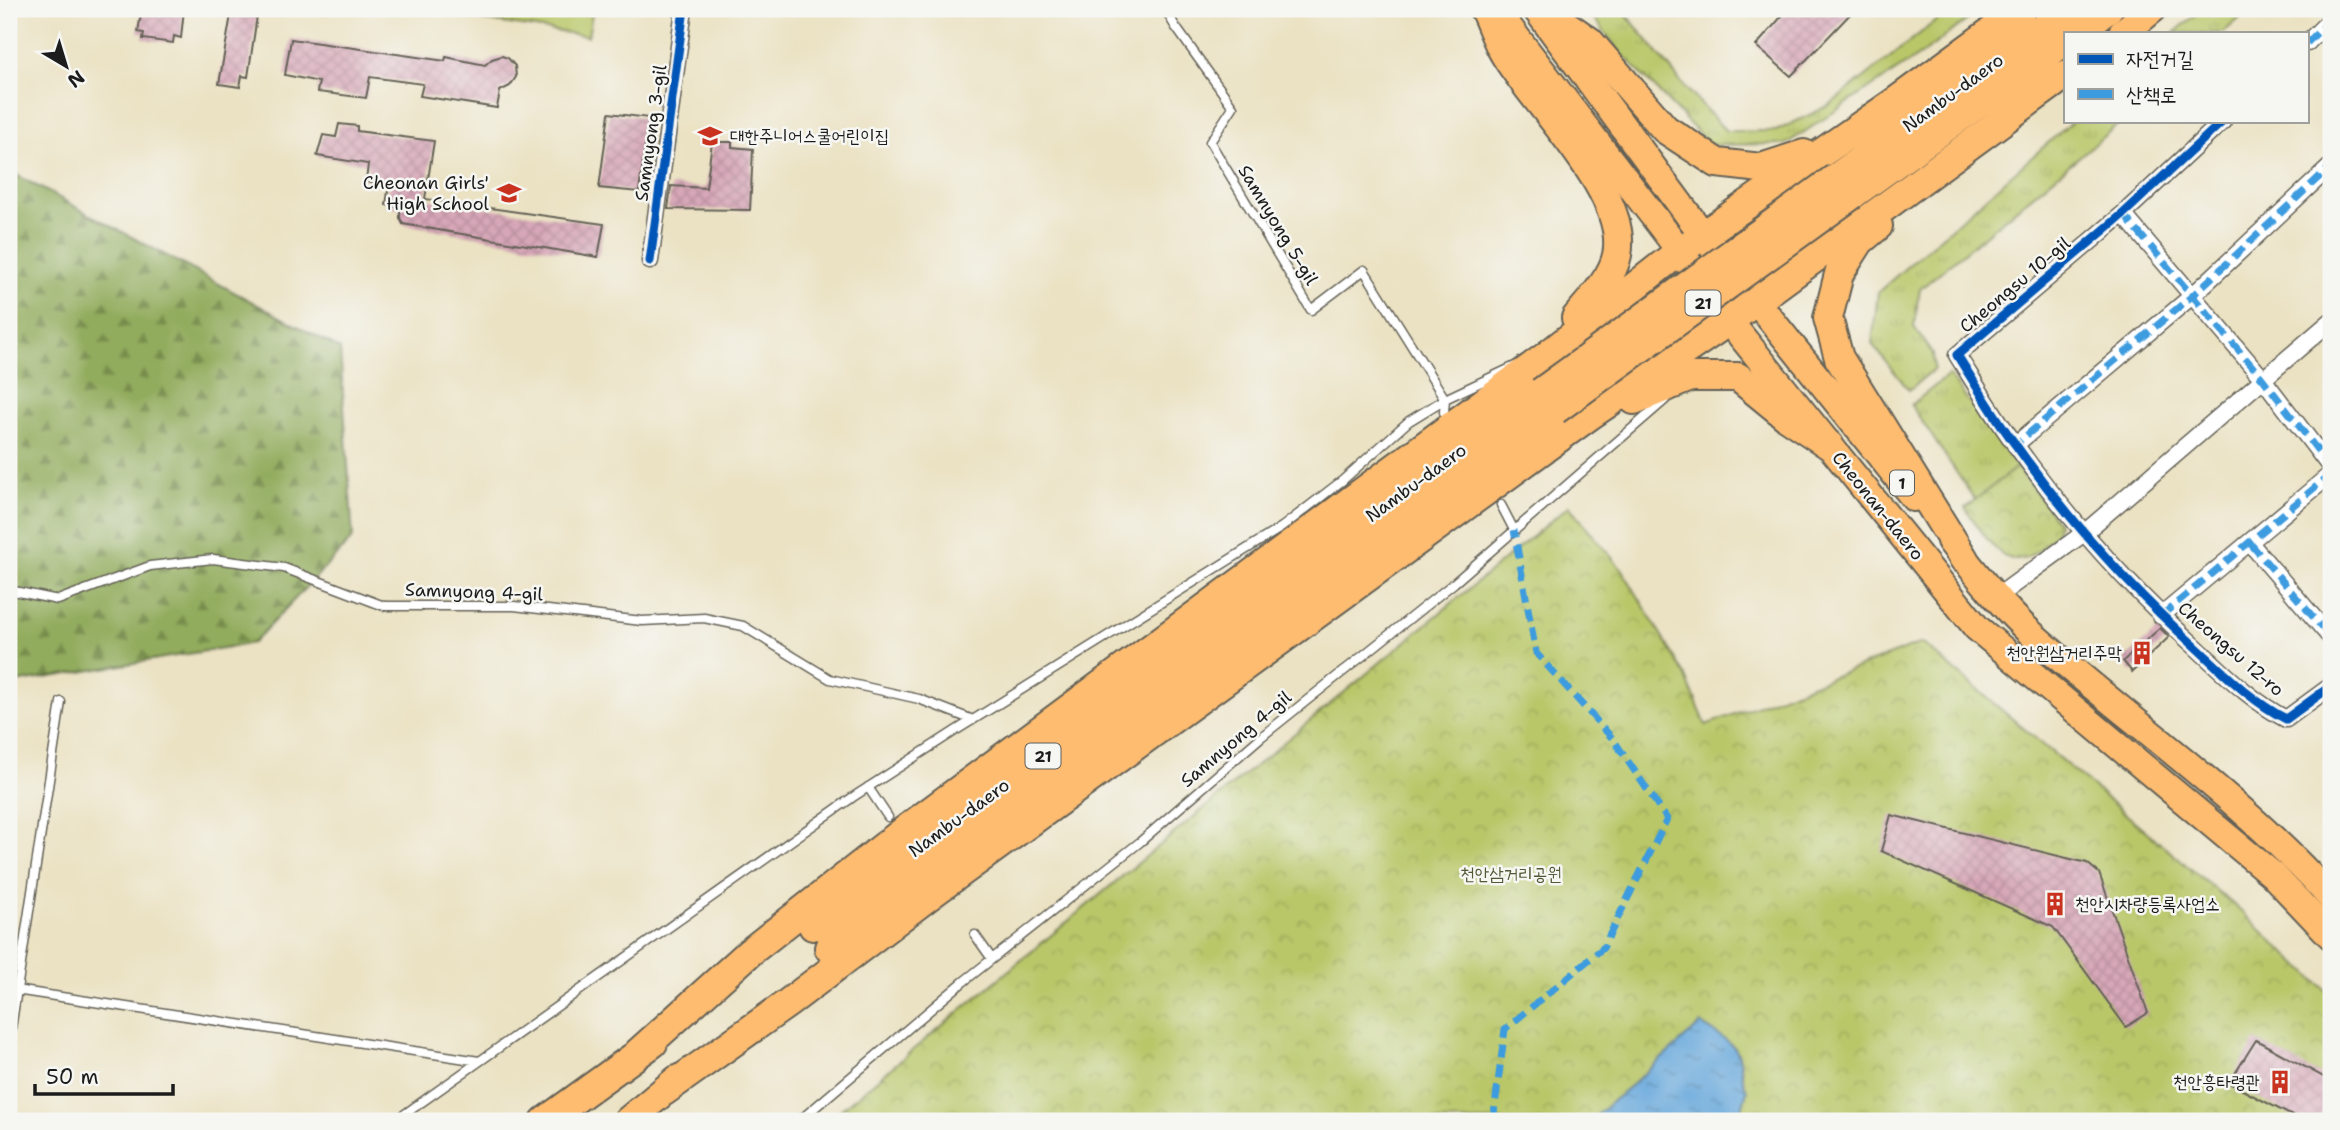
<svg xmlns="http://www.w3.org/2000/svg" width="2340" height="1130" font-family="'Shantell Sans','Poor Story',sans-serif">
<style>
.grass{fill:url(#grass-tufts);stroke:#6a7242;stroke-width:2}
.forest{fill:url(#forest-firs);stroke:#57643c;stroke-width:2}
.park{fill:url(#park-crowns);stroke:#6a7242;stroke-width:2}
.pitch{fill:#b9c769;stroke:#6a7242;stroke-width:2}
.water{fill:url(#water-ripples);stroke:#42627c;stroke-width:2}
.building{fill:url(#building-cross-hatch)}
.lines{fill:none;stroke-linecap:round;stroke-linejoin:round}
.service-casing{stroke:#646156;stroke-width:11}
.minor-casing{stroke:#646156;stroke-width:19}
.primary-casing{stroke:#646156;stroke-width:30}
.trunk-casing{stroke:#646156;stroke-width:32}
.service{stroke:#fff;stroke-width:8}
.minor{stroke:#fff;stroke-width:16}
.primary{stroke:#febc70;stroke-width:26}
.trunk{stroke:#febc70;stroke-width:28}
.trunk-bridge-casing{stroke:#646156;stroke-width:32;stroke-linecap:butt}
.trunk-bridge{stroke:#febc70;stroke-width:28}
.quiet{stroke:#3c9bdf;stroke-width:7;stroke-dasharray:14 7;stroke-linecap:butt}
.cycleway-casing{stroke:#f6f6f2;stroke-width:13}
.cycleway{stroke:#0057b8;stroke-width:9}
.labels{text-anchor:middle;stroke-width:5;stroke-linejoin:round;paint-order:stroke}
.shield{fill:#f6f6f2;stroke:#5d5d5c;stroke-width:2}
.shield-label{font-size:16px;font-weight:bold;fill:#1c1c1c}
.street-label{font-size:18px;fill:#1c1c1c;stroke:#f6f6f2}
.poi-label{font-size:18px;fill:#1c1c1c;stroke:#f6f6f2;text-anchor:end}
.park-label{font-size:18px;fill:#535837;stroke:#f6f6f2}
</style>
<defs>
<pattern id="grass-tufts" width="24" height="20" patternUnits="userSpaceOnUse" patternTransform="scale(1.75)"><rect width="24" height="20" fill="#b9c769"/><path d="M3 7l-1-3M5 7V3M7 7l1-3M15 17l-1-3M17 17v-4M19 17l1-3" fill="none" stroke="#9eaa5a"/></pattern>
<pattern id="forest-firs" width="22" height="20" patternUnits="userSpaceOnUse" patternTransform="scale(1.75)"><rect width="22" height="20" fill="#92ac5d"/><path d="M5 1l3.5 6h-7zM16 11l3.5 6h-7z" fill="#768b4c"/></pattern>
<pattern id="park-crowns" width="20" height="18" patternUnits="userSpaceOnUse" patternTransform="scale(1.75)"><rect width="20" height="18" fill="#b9c769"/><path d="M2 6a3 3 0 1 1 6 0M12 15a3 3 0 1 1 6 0" fill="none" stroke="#9eaa5a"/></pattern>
<pattern id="water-ripples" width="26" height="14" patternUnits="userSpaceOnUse" patternTransform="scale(1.75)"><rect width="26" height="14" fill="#69a9dc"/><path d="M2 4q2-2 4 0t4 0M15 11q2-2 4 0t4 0" fill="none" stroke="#5689b2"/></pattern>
<pattern id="building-cross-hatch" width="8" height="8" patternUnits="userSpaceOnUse" patternTransform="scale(1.75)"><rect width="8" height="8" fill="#d7a7b8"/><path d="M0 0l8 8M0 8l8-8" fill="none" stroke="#b88f9e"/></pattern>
</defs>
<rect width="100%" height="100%" fill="#f6f6f2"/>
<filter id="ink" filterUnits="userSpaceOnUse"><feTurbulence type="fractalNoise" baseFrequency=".0143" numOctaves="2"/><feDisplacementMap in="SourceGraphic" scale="14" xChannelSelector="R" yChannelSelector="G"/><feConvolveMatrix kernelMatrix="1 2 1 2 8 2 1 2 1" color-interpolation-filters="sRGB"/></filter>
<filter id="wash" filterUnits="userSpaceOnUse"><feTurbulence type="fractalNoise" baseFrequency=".00686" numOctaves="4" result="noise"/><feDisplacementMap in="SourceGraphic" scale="28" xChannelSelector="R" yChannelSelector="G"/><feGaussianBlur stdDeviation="1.57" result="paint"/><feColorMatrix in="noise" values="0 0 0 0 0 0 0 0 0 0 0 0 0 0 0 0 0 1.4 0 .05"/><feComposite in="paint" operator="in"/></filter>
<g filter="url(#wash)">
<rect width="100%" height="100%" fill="#ebe2c3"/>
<!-- grass -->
<path class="grass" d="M1587,9h35l63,78 41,44h50l52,-25 123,-97h31l-59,44 -137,91 -76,1 -90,-93z
M2202,9h48l-27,24h-49z
M2073,121h49l-202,168 -6,38 19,27 1,15 -25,21 -37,-46 6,-52z
M1949,375l68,92 -42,33 -64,-95z"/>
<!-- forest -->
<path class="forest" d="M9,171l331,178 13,189 -100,105 -244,41z"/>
<!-- park -->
<path class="park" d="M2017,467l41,56 -2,11c-8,7 -16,17 -26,22 -27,18 -51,-30 -65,-48z
M1569,506l54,65 62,104 21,50 216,-82 313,263 96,89v126h-1504z"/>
<!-- pitch -->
<path class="pitch" d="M409,9h184l-5,27z"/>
<!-- water -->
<path class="water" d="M1701,1024c9,6 33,19 36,27 6,12 2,23 10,39l-7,27 1,4h-151z"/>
<g id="blocks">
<!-- building -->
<path class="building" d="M146,9h38l-3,29 -7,-2 -1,7 -30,-4 1,-6 -6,-1 3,-18 4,1z
M232,9h26l-10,68 -6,-1 -2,11 -21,-3z
M1788,9h67l-64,67 -35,-30z
M291,39l154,22 1,-4 39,8 7,-6 10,-3 6,2 7,8 1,11 -6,9 -10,5 -3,17 -77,-12 3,-12 -53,-7 -4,21 -49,-6 2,-10 -34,-7z
M609,113l40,5 -10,74 -40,-4z
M339,124l18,2v5l77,10 -9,58 179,25 -6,33 -195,-33 -3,-6v-10l-14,-3 3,-20 -23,-3 2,-18 -51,-8 6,-21 13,2z
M712,142h20v5l21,2 -3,61 -82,-1 3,-23 35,2z
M2160,628l9,9 -37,35 -9,-11z
M1891,815l196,48 12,10 49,140 -22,14 -73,-100 -172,-76z
M2256,1040l75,41v40h-29l-73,-38z"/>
</g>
</g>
<g filter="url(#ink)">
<use href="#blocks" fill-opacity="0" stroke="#646156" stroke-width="2"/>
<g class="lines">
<!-- service casing -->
<g class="service-casing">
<path id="service" d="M1165,9l10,17 58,81 -23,35 101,168 53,-40 81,129 -1,13
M1501,505l13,25
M9,590l49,10 92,-34 63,-7 71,9 100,38h130l128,15 62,-3 39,8 87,53 89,20 54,21
M868,787l20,30
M975,935l17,24
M9,989l470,72
M9,1042l52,-340
M395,1121l458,-324 102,-66 327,-204 61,-47 66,-59 36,-22 70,-33
M799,1121l164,-139 177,-140 121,-105 193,-154 211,-183"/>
</g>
<!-- minor casing -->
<g class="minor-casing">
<path id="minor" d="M2307,43l24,-24
M2223,121l-100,93 -166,141c19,30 37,61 58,89 53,75 116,145 184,206 28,26 54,52 87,69l45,-33
M2123,214l140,165 68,89
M650,261l34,-252
M2015,445l177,-149 139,-130
M2250,543l81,95
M1998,596l86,-63 247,-212
M2161,616l170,-142"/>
</g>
<!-- primary casing -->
<g class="primary-casing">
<path id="primary" d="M1495,9l185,242 49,70 248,307 296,247 58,61
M1536,9l167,226 211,263
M1950,541c26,33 54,68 85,96 98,87 209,163 296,261"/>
</g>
<!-- trunk casing -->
<g class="trunk-casing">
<path id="trunk" d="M1484,9c7,14 12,31 20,44 30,52 126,140 113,202 -4,22 -27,46 -41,63
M1543,9l46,32 76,88 52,34 44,5 43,-14
M2076,33l32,-24
M2123,33l29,-24
M1837,177l232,-168
M1852,195l213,-154
M1878,226l-18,15 -21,33 -11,44 11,40 125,201
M1634,400l57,-23h47l49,40 42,28
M813,926l728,-534
M829,948l225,-171 501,-367
M638,1053l112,-101 155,-122 640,-473 135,-106 215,-149 127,-93
M663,1092l125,-89 146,-111 655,-476 140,-95 336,-246
M545,1121l108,-78
M628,1121l49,-41"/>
</g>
<!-- service -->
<use href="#service" class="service"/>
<!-- minor -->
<use href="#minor" class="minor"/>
<!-- primary -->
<use href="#primary" class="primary"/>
<!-- trunk -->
<use href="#trunk" class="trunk"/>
<!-- trunk-bridge casing -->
<g class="trunk-bridge-casing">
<path id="trunk-bridge" d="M1541,392l296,-215
M1555,410l297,-215"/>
</g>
<!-- trunk-bridge -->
<use href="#trunk-bridge" class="trunk-bridge"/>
<!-- quiet -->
<path class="quiet" d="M2307,43l24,-24
M2123,214l140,165 68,89
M2012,440l3,5 177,-149 139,-130
M2250,543l81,95
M2161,616l170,-142
M1493,1121l12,-92 98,-81 64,-129 -54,-80 -77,-86 -22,-123"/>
<!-- cycleway casing -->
<g class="cycleway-casing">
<path id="cycleway" d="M2223,121l-100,93 -166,141c19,30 37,61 58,89 53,75 116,145 184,206 28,26 54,52 87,69l45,-33
M650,261l34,-252"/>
</g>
<!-- cycleway -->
<use href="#cycleway" class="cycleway"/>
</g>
</g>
<!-- icons -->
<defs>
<g id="school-bare" transform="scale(1.89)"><path d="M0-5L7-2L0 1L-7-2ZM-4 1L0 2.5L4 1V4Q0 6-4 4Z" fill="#c8321e" stroke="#f6f6f2" stroke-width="2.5" paint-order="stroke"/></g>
<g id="building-bare" transform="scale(1.89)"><path d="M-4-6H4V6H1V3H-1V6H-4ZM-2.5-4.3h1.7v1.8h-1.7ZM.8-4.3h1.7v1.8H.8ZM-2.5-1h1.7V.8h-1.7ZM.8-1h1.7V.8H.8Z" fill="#c8321e" stroke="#f6f6f2" stroke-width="2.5" paint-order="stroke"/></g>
</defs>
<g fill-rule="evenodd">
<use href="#school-bare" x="710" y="136"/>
<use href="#school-bare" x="509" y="193"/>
<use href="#building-bare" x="2142" y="653"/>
<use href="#building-bare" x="2055" y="904"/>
<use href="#building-bare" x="2280" y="1082"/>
</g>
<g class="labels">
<!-- shield labels -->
<g class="shield">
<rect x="1685.5" y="290.5" width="35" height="25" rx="5"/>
<rect x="1890" y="470.5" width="24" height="25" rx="5"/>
<rect x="1025.5" y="743.5" width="35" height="25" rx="5"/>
</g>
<g class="shield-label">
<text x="1703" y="309">21</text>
<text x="1902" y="489">1</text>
<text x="1043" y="762">21</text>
</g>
<!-- street labels -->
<g class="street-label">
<text transform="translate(1953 93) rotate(-36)" y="6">Nambu-daero</text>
<text transform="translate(651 133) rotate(-82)" y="6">Samnyong 3-gil</text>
<text transform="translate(1278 225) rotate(59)" y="6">Samnyong 5-gil</text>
<text transform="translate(2015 285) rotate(-40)" y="6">Cheongsu 10-gil</text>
<text transform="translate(1416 483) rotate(-36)" y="6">Nambu-daero</text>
<text transform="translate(1878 506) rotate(51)" y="6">Cheonan-daero</text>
<text transform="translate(474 592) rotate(2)" y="6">Samnyong 4-gil</text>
<text transform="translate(2231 649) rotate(41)" y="6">Cheongsu 12-ro</text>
<text transform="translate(1236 739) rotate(-40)" y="6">Samnyong 4-gil</text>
<text transform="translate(959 818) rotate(-36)" y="6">Nambu-daero</text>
</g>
<!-- poi labels -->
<g class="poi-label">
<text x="730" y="142" text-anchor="start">대한주니어스쿨어린이집</text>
<text x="489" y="189">Cheonan Girls'<tspan x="489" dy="21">High School</tspan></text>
<text x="2122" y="659">천안원삼거리주막</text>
<text x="2075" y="910" text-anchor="start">천안시차량등록사업소</text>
<text x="2260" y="1088">천안흥타령관</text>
</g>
<!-- park labels -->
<g class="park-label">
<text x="1511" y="880">천안삼거리공원</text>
</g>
</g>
<!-- margin -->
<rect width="2340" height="1130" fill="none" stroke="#f6f6f2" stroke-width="35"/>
<!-- legend -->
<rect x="2064" y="32" width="245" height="91" fill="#f6f6f2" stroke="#9f9f9c" stroke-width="2"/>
<rect x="2078" y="54" width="35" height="10" fill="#0057b8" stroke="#9f9f9c" stroke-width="2"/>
<text x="2126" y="66" font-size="21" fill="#1c1c1c">자전거길</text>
<rect x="2078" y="89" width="35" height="10" fill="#3c9bdf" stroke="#9f9f9c" stroke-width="2"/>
<text x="2126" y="102" font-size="21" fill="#1c1c1c">산책로</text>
<!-- north arrow -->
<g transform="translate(66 66) rotate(142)" stroke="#f6f6f2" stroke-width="5" paint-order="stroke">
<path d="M0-5L12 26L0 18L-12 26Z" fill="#1c1c1c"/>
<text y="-10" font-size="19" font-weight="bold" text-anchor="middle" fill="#1c1c1c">N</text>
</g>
<!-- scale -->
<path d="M35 1084v10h138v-10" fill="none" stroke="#1c1c1c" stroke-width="3.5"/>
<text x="46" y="1084" font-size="21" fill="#1c1c1c" stroke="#f6f6f2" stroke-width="5" paint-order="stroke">50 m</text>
</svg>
